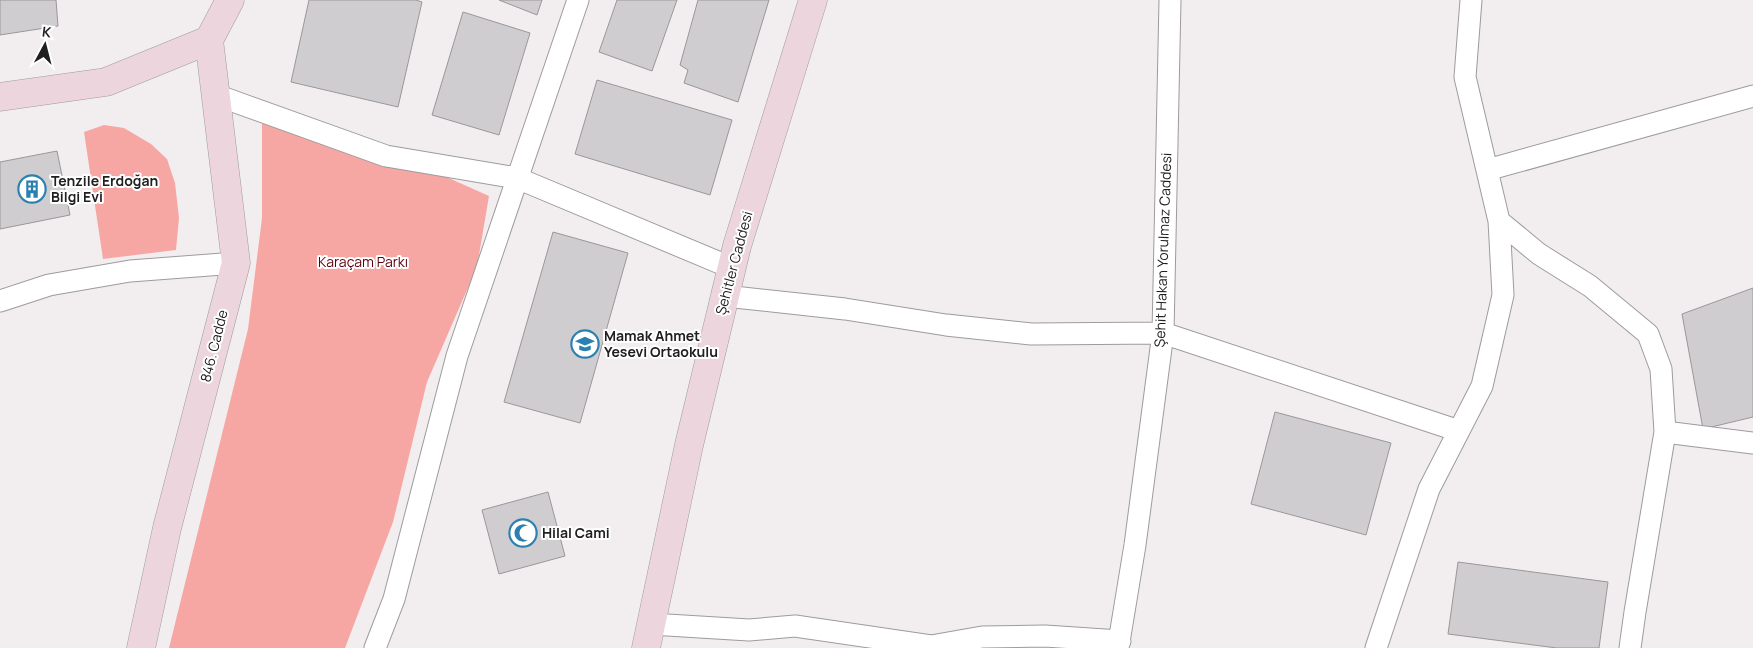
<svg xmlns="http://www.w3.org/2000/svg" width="1753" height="648" font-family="Manrope,sans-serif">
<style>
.green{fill:#f7a7a3}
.building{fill:#d0cdd0;stroke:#99979a}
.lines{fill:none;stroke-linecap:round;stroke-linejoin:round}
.street-casing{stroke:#9e9b9d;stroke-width:23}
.secondary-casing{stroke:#9e9b9d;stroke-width:29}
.street{stroke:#fff;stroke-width:21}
.secondary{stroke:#ecd5dc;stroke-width:28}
.labels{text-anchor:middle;stroke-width:4;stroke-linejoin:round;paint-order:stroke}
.poi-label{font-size:14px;font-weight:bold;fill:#212021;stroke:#fff;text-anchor:start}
.street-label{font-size:14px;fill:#212021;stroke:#fff}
.park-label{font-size:14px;fill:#5a010e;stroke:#fff}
</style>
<rect width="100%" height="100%" fill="#f2eef0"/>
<!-- green -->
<path class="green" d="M262,122l171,49 56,25 -12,71 -50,115 -34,140 -48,126h-176l79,-319 14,-111z
M104,125l20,3 27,16 16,15 8,24 4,35 -3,32 -73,9 -19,-127z"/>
<!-- building -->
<path class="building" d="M0,0h56l2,26 -58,9z
M309,0h107l6,2 -24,105 -107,-25z
M499,0h43l-5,15z
M617,0h60l-25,71 -53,-19z
M698,0h71l-31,102 -54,-19 4,-13 -8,-5z
M463,12l67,21 -31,102 -67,-20z
M597,80l135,40 -22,75 -135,-41z
M57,151l13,64 -70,14v-67z
M553,232l75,21 -48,170 -76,-21z
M1753,288v129l-50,12 -21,-115z
M1275,412l116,31 -25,92 -115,-31z
M548,492l17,64 -66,18 -17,-64z
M1458,562l150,20 -9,66h-42l-109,-14z"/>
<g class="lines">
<!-- street casing -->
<g class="street-casing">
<path id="street" d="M216,95l170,61 131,22 215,90
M1487,170l266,-74
M1499,221l40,33 51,32 58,48 13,35 4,63 -30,180 -5,36
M725,296l120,13 101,16 85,9 132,-1 296,98
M0,301l49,-16 81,-14 106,-8
M1665,432l88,11
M651,624l98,6 46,-4 136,20 51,-9 63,-1 75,5
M375,648l19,-49 63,-243 121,-356
M1118,648l17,-103 28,-212 7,-333
M1376,648l53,-159 53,-103 21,-91 -4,-74 -34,-144 6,-77"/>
</g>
<!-- secondary casing -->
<g class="secondary-casing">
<path id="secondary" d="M0,97l106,-15 103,-42 21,-40
M141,648l26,-120 69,-265 -27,-223
M646,648l43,-203 48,-199 76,-246"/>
</g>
<!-- street -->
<use href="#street" class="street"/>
<!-- secondary -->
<use href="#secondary" class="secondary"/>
</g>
<!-- icons -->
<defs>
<g id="building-ring" transform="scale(1.4375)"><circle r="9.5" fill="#fff" stroke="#2b80b0" stroke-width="1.5"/><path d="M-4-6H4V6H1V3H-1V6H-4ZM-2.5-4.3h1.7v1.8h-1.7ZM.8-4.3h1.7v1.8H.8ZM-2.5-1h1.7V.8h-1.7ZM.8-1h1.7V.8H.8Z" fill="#2b80b0"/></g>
<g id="school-ring" transform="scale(1.4375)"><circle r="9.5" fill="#fff" stroke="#2b80b0" stroke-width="1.5"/><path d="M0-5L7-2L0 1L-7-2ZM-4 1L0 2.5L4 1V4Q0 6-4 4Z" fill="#2b80b0"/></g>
<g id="mosque-ring" transform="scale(1.4375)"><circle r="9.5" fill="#fff" stroke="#2b80b0" stroke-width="1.5"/><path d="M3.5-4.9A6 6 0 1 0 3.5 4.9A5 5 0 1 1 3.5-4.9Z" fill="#2b80b0"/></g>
</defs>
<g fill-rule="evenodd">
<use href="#building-ring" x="32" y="189"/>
<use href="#school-ring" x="585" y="344"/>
<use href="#mosque-ring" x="523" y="533"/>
</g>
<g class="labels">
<!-- poi labels -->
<g class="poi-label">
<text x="51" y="186">Tenzile Erdoğan<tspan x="51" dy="16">Bilgi Evi</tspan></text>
<text x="604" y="341">Mamak Ahmet<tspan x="604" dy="16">Yesevi Ortaokulu</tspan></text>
<text x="542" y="538">Hilal Cami</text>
</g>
<!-- street labels -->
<g class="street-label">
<text transform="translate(1163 250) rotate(-88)" y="5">Şehit Hakan Yorulmaz Caddesi</text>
<text transform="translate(734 263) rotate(-75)" y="5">Şehitler Caddesi</text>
<text transform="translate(214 346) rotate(-76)" y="5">846. Cadde</text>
</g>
<!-- park labels -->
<g class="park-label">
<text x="363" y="267">Karaçam Parkı</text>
</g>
</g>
<!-- north arrow -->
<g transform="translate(45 45) rotate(7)" stroke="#ffffff" stroke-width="4" paint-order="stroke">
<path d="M0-4L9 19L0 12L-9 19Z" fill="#212021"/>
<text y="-8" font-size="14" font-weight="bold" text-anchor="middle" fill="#212021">K</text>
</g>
</svg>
